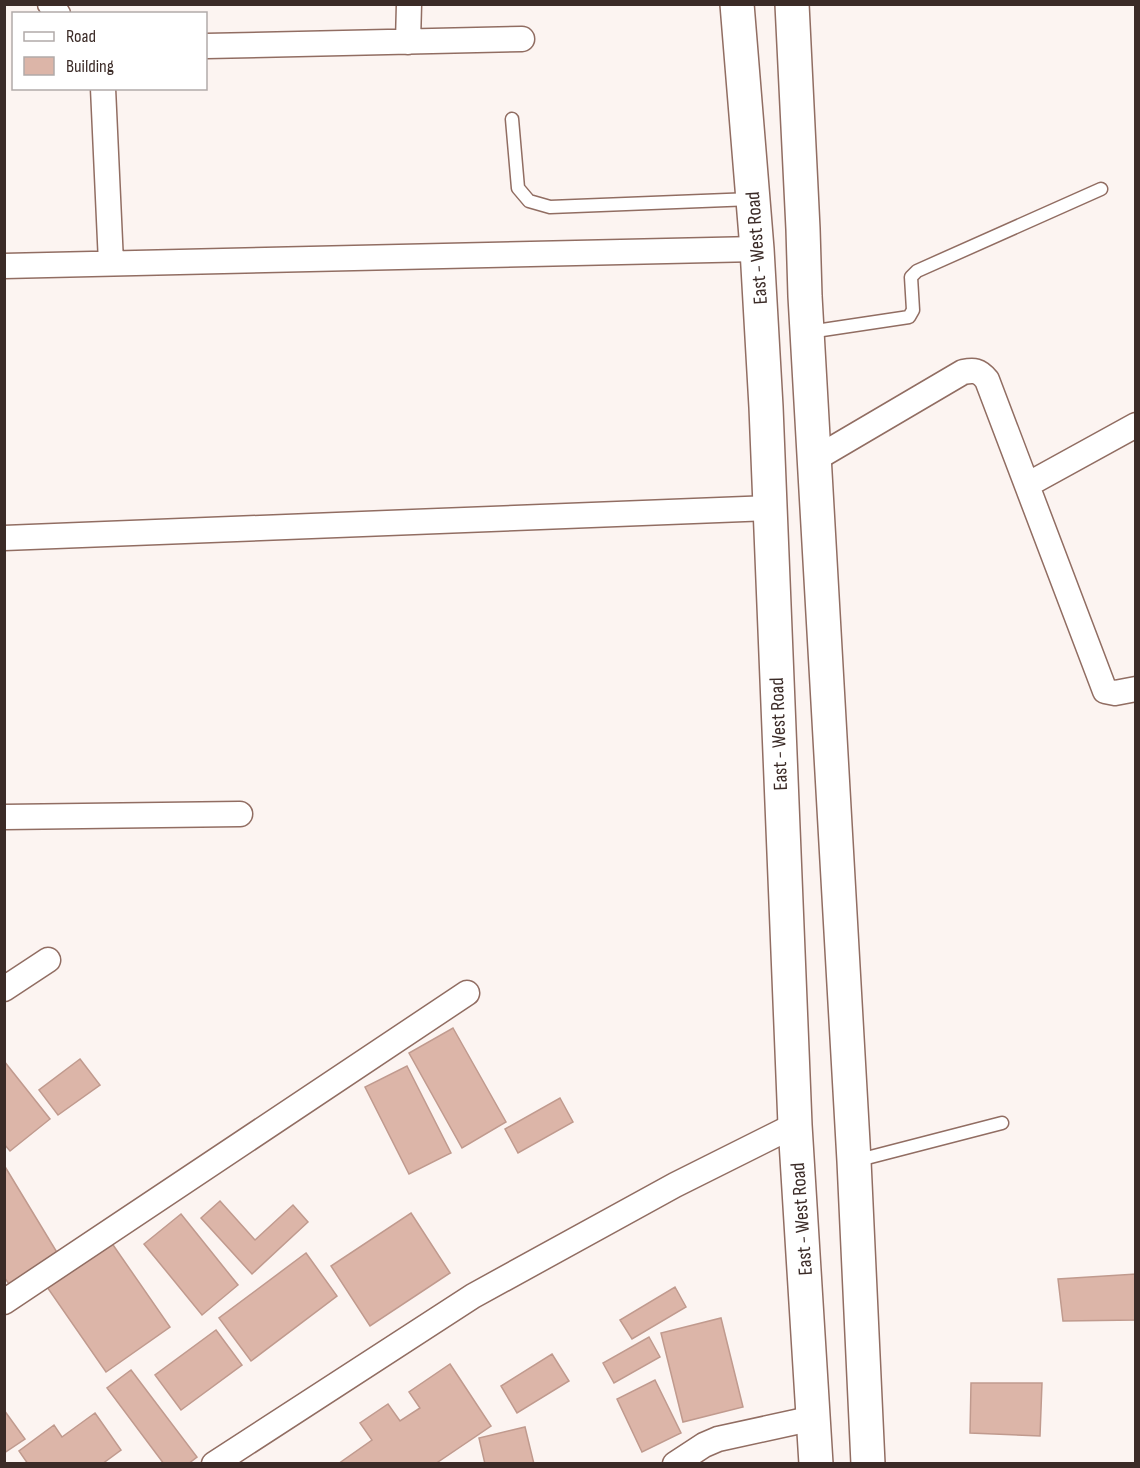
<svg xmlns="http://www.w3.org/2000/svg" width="1140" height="1468" font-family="'Sofia Sans Condensed',sans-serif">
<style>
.building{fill:#dcb5a8;stroke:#c09a8e;stroke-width:1.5}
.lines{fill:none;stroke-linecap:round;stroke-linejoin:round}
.service-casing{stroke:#916d62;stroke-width:15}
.minor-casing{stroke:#916d62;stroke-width:27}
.primary-casing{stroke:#916d62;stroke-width:36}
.service{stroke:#fff;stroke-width:12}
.minor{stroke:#fff;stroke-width:24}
.primary{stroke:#fff;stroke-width:33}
.labels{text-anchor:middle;stroke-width:4.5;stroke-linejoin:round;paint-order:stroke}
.street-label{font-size:20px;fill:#3b2b27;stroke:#fff}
</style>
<rect width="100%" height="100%" fill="#fcf4f1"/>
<!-- building -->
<path class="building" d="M453,1028l53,94 -44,26 -53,-95z
M80,1059l20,26 -42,30 -19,-25z
M4,1061l46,58 -40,32 -6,-7z
M407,1066l44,87 -42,21 -44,-87z
M560,1098l13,24 -55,31 -13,-24z
M4,1165l54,89 -49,30 -5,-7z
M220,1201l35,39 38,-35 15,17 -56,52 -51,-56z
M411,1213l39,60 -80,53 -39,-60z
M181,1214l57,71 -36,30 -58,-71z
M111,1242l59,85 -64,45 -59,-85z
M306,1253l31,43 -86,65 -32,-43z
M1136,1274v46l-73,1 -5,-42z
M675,1287l11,20 -54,32 -12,-19z
M721,1318l22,89 -60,15 -22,-89z
M216,1330l26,35 -61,45 -26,-35z
M649,1337l11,20 -46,26 -11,-20z
M552,1354l17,27 -52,32 -16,-27z
M450,1364l41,62 -56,38h-97l34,-24 -12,-17 28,-19 12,17 20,-13 -11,-16z
M131,1370l66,87 -9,7h-24l-57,-76z
M655,1380l26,53 -39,19 -25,-53z
M971,1383h71l-2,53 -70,-3z
M4,1410l21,29 -21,14z
M95,1413l26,37 -19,14h-74l-9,-13 35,-26 8,12z
M525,1427l9,37h-49l-6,-26z"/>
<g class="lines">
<!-- service casing -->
<g class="service-casing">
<path id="service" d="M512,119l6,69 11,13 21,6 202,-8
M809,332l100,-15 4,-7 -2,-33 6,-6 184,-82
M855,1161l147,-38"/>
</g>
<!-- minor casing -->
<g class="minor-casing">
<path id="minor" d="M50,4l8,10
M408,42l1,-38
M206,46l316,-7
M103,88l8,175
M4,266l753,-17
M815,459l148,-87c11,-2 16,-2 24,8l118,311 10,2 21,-4
M1027,485l109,-60
M4,538l765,-30
M4,817l236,-3
M4,989l44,-29
M4,1302l463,-309
M214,1464l259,-168 202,-111 120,-60
M675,1464l29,-19 14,-6 96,-21"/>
</g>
<!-- primary casing -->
<g class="primary-casing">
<path id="primary" d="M737,4l20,245 9,158 29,718 21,339
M792,4l11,225 2,67 49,865 14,303"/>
</g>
<!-- service -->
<use href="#service" class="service"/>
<!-- minor -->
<use href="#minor" class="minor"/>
<!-- primary -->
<use href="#primary" class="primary"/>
</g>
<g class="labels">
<!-- street labels -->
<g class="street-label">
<text transform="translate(756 248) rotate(-94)" y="7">East - West Road</text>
<text transform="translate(778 734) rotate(-92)" y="7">East - West Road</text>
<text transform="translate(801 1219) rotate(-94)" y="7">East - West Road</text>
</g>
</g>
<!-- border -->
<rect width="1140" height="1468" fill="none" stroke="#3b2b27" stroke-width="12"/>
<!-- legend -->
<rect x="12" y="12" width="195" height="78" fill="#ffffff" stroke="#b1aaa9" stroke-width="1.5"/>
<rect x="24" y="32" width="30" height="9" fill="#ffffff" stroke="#b1aaa9" stroke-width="1.5"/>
<text x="66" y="42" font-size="18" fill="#3b2b27">Road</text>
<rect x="24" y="57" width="30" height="18" fill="#dcb5a8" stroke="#b1aaa9" stroke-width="1.5"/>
<text x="66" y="72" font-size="18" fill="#3b2b27">Building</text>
</svg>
